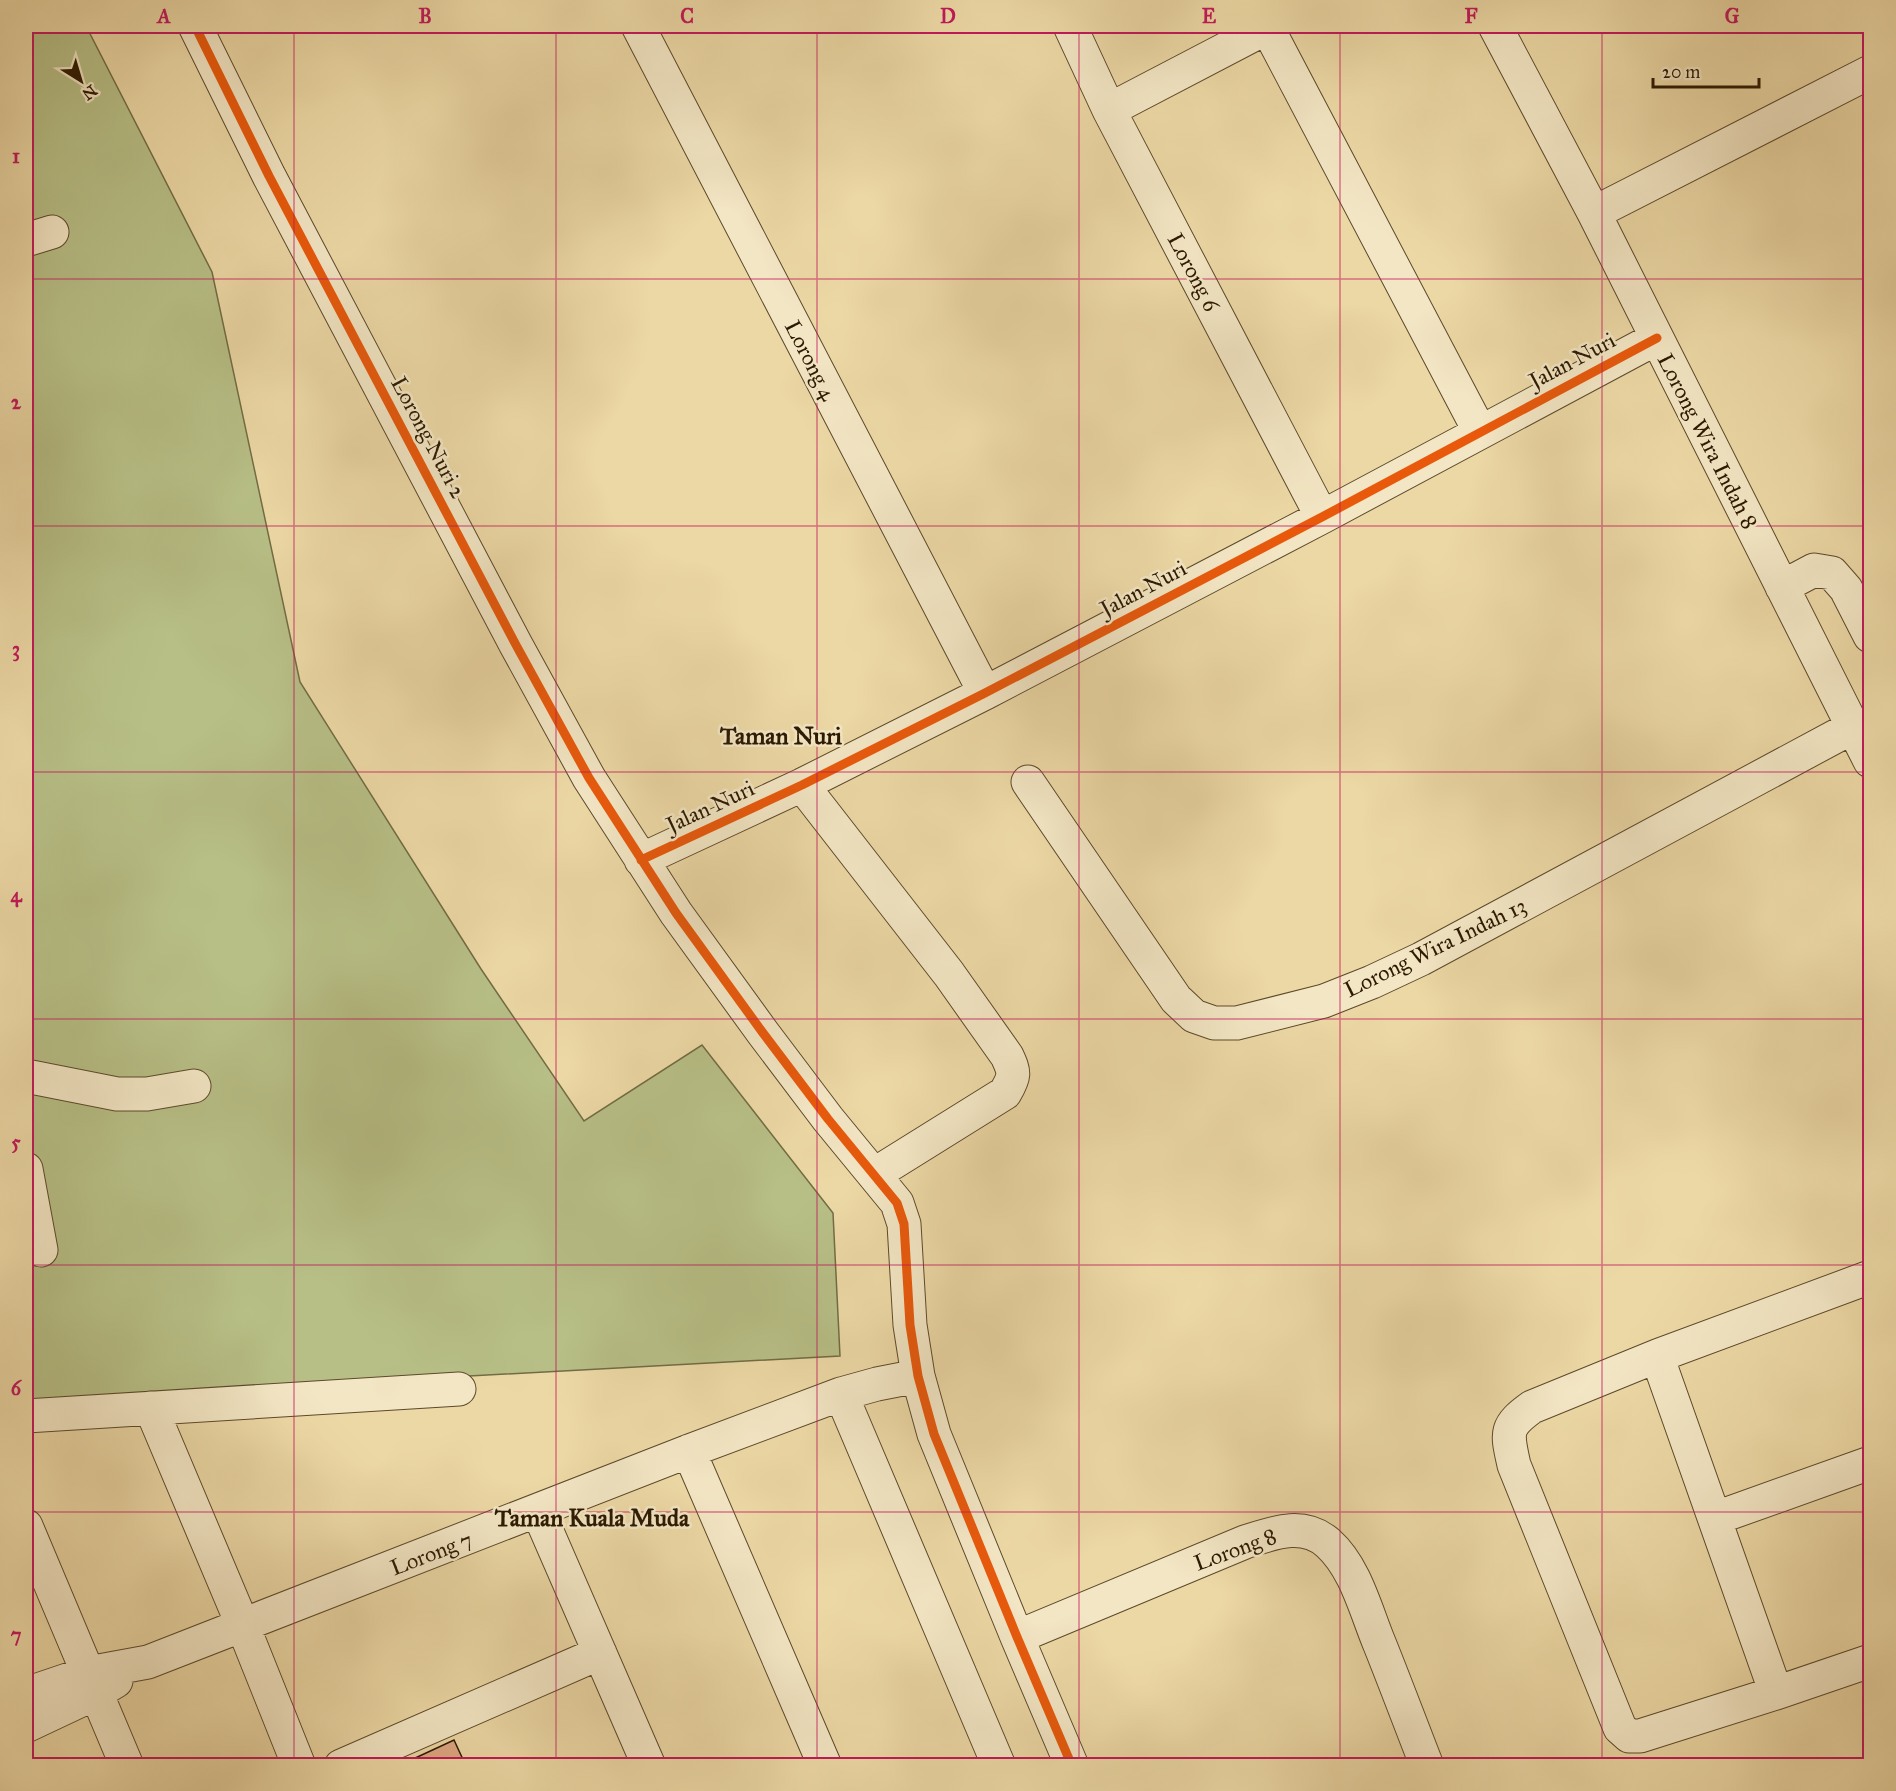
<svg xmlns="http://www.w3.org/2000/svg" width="1896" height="1791" font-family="'IM FELL Great Primer',serif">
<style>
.green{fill:#b7bf86;stroke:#726c44;stroke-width:1.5}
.building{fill:#dda884;stroke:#2c1902;stroke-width:1.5}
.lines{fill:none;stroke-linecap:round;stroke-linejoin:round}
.minor-casing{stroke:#5c492b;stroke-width:35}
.minor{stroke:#f3e6c4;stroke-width:33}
.cycleway-casing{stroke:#f3e6c4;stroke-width:13}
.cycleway{stroke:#e8590c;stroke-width:9}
.grid{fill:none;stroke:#c2185b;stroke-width:1.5;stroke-opacity:0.55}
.labels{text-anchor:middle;stroke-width:5;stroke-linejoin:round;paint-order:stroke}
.street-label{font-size:22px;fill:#2c1902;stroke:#f3e6c4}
.neighbourhood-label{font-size:24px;font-weight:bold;fill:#2c1902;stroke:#f3e6c4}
.neatline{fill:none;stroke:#c2185b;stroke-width:2}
.grid-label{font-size:20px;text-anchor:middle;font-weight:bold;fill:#c2185b}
</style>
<rect width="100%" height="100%" fill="#ecd8a5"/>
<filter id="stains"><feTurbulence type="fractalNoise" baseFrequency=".00333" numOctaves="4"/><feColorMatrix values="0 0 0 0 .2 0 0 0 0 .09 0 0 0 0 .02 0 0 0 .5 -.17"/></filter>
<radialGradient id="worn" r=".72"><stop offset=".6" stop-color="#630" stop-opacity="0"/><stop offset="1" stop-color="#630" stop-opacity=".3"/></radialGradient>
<!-- green -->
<path class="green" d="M26,26h60l126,246 88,410 181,287 103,152 118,-76 131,168 7,143 -814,44z"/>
<!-- building -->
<path class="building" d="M454,1740l12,26h-68z"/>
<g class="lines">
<!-- minor casing -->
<g class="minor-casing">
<path id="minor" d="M195,26l74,150 247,469 73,133 87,135 87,120 65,86 69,84 7,21 6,101 8,51 16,58 83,203 55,129
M638,26l347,667
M1070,26l39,84 213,407
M1495,26l99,187 276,548
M1267,27l213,405
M1109,110l161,-84
M1594,213l276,-141
M26,240l26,-8
M1782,587l32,-17 18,3 14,16 24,47
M1028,782l148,217 18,17 20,7h23l87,-22 48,-19 49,-23 432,-232
M802,785l147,189 58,82c8,17 8,20 -2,37l-130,81
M641,860l161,-75 183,-92 337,-176 335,-179
M26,1076l91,18h30l47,-8
M26,1169l15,81
M1870,1277l-213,79 -125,51c-28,20 -25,26 -18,58l106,263 9,8h11l136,-43 94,-32
M1657,1356l119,337
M841,1394l158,372
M151,1408l92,218 56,140
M26,1416l433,-27
M689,1451l136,315
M538,1511l111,255
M1716,1518l154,-55
M26,1526l101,240
M1017,1637l228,-95c28,-9 58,-21 83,1 28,25 38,69 52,102 16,40 31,80 47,121
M26,1694l62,-21 60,-11 541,-211 152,-57 36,-10 41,-8
M26,1726l70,-33 20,-12
M341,1766l259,-113"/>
</g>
<!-- minor -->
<use href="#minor" class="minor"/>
<!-- cycleway casing -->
<g class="cycleway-casing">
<path id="cycleway" d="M195,26l74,150 247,469 73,133 87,135 87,120 65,86 69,84 7,21 6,101 8,51 16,58 83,203 55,129
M641,860l161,-75 183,-92 337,-176 335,-179"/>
</g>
<!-- cycleway -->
<use href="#cycleway" class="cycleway"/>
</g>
<!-- grid -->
<path class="grid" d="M294,26v1740M556,26v1740M817,26v1740M1079,26v1740M1340,26v1740M1602,26v1740M26,279h1844M26,526h1844M26,772h1844M26,1019h1844M26,1265h1844M26,1512h1844"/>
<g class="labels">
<!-- street labels -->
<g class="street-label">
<text transform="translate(1194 272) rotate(62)" y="8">Lorong 6</text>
<text transform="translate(811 360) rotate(63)" y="8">Lorong 4</text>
<text transform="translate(1572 360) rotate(-28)" y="8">Jalan Nuri</text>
<text transform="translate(429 437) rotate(62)" y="8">Lorong Nuri 2</text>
<text transform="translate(1708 441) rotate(63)" y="8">Lorong Wira Indah 8</text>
<text transform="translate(1143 588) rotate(-28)" y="8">Jalan Nuri</text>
<text transform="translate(710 806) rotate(-25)" y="8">Jalan Nuri</text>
<text transform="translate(1435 947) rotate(-26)" y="8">Lorong Wira Indah 13</text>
<text transform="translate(1235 1549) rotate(-20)" y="8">Lorong 8</text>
<text transform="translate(431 1553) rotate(-21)" y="8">Lorong 7</text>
</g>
<!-- neighbourhood labels -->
<g class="neighbourhood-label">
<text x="781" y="744">Taman Nuri</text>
<text x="592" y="1526">Taman Kuala Muda</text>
</g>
</g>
<!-- margin -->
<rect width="1896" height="1791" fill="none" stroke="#ecd8a5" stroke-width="66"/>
<!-- north arrow -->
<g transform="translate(81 81) rotate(143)" stroke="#f3e6c4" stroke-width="4.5" paint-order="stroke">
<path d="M0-4.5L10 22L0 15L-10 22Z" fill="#2c1902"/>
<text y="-9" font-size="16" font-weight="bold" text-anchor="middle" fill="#2c1902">N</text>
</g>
<!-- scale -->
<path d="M1653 78v9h106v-9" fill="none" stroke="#2c1902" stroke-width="3"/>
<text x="1662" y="78" font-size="18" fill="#2c1902" stroke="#f3e6c4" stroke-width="4.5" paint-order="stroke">20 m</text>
<rect x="33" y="33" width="1830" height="1725" class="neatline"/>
<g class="grid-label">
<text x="164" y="23">A</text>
<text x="425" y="23">B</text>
<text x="687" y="23">C</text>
<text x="948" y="23">D</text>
<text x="1209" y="23">E</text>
<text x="1471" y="23">F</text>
<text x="1732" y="23">G</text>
<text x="16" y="163">1</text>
<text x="16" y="409">2</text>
<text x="16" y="656">3</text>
<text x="16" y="902">4</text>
<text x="16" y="1149">5</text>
<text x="16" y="1395">6</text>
<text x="16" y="1642">7</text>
</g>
<rect width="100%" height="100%" filter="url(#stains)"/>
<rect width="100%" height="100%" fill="url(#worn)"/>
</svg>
